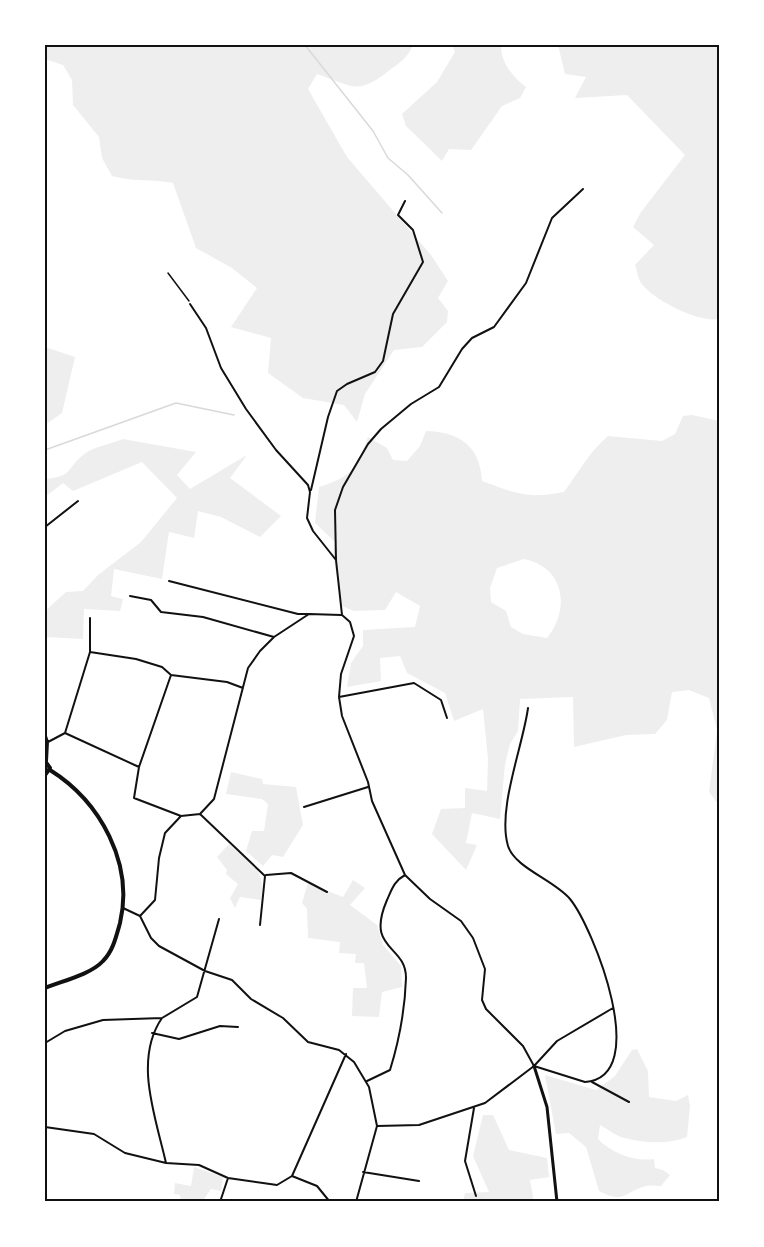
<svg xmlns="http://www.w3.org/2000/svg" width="764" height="1247" font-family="Cabin,sans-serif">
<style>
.green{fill:#eee;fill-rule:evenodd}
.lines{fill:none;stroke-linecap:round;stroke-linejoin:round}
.stream{stroke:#d9d9d9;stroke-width:1.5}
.path{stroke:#111;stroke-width:1.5}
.minor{stroke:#111;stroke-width:2}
.tertiary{stroke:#111;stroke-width:3}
.secondary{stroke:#111;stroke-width:4}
.neatline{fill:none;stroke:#111;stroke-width:2}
</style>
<rect width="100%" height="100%" fill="#fff"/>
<!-- green -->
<path class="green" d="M45,45h368c-5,12 -12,17 -22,24 -34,27 -36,18 -74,5l-9,15 39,68 84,98 17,26 -10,17 10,13 -1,11 -25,25 -28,3 -29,44 -8,28 -13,-17 -41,-7 -35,-25 3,-35 -40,-11 26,-39 -25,-20 -36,-20 -23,-65c-21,-4 -41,-1 -61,-7l-10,-18 -3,-21 -26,-32 -1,-25 -9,-15 -18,-6z
M452,45h49c0,18 11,31 25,42l-6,11 -18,8 -31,44 -22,-1 -7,12 -36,-35 -4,-12 35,-32 18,-30z
M558,45h161v274c-20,4 -66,-19 -78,-36 -3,-5 -4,-13 -6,-18l19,-20 -21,-18 8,-15 44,-57 -58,-60 -52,3 11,-21 -21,-3z
M45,347l30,10 -13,56 -17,12z
M692,415l27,6v384l-10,-13 8,-62 -8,-32 -20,-8 -17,2 -5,28 -12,14 -29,1 -52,12 -1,-50 -53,2 -2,32 -8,13 -5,20 -5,55 -28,-6 -6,30 11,2 -11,25 -34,-36 9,-25 24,-1v-20l22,3 1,-32 -5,-50 -29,12 -9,-28 -38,-20 -7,-17 -20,2 1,23 -34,6 4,-24 12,-17v-16l52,-3 5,-21 -24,-14 -11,18 -31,1 -12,-5 -9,-51 2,-13 -20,-19 4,-36c33,-10 38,-19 49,-50l19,11 6,12 14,1 13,-15 6,-15c34,1 54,15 56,50 36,13 44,18 82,11 15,-20 25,-40 44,-56l54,5 13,-7 8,-18zM524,559c40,8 47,49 23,79l-24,-4 -12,-7 -5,-16 -15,-9 -1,-14 7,-20z
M123,439l73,13 -19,23 13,14 57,-34 -17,23 51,38 -21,21 -39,-20 -23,-6 -4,27 -25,-6 -7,47 -48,-10 -3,27 12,3 -3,12 -36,-2 -1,30 -38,-2v-26l21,-19 17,-1 15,-16 43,-33 36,-44 -35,-36 -69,29 -10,-8 -18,14v-18c29,-3 20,-9 38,-24 9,-8 28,-11 40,-16z
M231,772l31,7 1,5 33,3 7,38 -20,32 -11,-2 -9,11 -17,-15 6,-20h12l4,-27 -6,-5 -36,-5z
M229,844c22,21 37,23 32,56l-21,-3 -5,11 -5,-10 8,-14 -12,-10 1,-4 -10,-13z
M353,880l12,8 -15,17 27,20 6,20 18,21 1,21 -20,5 -3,25 -27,-1 1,-28h14l-3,-25h-9l1,-9 -17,-1 1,-11 -32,-4 -1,-29 -5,-6 6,-20 35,14z
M637,1049l11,22 1,26 27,4 12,-6 2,11 -3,31c-20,8 -45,6 -66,0 -8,-3 -15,-9 -21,-12l-2,14c14,14 35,23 56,20l1,9 8,2 7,5 -9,11c-5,0 -11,-1 -15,0 -21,5 -21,19 -47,5l-13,-44 -17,-14 -13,1 -11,-59 51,15 19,-14 17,-26z
M483,1115h10l16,35 38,8 2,19 -19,3 4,22h-71l2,-9 24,-1 -16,-36z
M194,1167l29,10 -2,14 -10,-2 -9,13h-21l-1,-7 -6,-1 1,-11 16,3z"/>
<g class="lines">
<!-- stream -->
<path class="stream" d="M305,45l68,86 15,27 20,17 34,38
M45,450l131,-47 58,12"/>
<!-- path -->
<path class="path" d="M168,273l21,28"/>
<!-- minor -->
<path class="minor" d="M190,304l16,24 15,40 25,41 30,41 32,35 2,7 -3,26 6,13 23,29 6,55
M311,490l17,-73 9,-26 10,-7 28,-12 8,-11 10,-47 30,-52 -10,-32 -15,-15 7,-14
M45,527l33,-26
M336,560l-1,-50 8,-23 25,-43 13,-15 30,-25 28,-17 23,-38 10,-11 22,-11 32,-44 26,-65 31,-29
M169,581l129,33h11
M130,596l21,4 10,12 42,5 71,20
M342,615l8,7 4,14 -13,38 -2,23 3,19 26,66 4,19 33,74 25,24 31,22 12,17 12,31 -3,31 4,9 37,37 11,20 51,16c68,-5 8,-155 -15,-183 -16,-19 -55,-31 -62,-53 -11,-37 15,-100 20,-138
M90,652l46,7 26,8 9,8 56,7 16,6
M171,675l-32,92 -5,31 47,18
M339,697l75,-14 27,17 6,18
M45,733l3,9 -1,19
M65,733l74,34
M48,742l17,-9 25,-81v-34
M304,807l64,-20
M200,814l65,62 -5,49
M266,875l25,-2 36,19
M123,908l17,8 11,22 8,8 46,25 27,9 19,19 32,19 25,24 31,8 15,12 15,25 8,39 -21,76
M140,916l15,-16 4,-42 6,-25 16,-17 19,-2 14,-15 34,-131 12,-17 14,-14 35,-23 32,1
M162,1018c-29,42 -6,100 4,145
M152,1033l27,6 41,-13 18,1
M45,1043l20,-12 38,-11 59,-2 35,-21 22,-78
M367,1081l23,-11c9,-29 15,-62 16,-92 0,-34 -41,-27 -19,-78 5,-11 7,-19 18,-25
M592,1082l37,20
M474,1108l-9,53 11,35
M377,1126l42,-1 66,-22 49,-37 23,-25 56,-33
M45,1127l49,7 31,19 41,10 33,2 29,13 49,7 15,-9 54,-122
M363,1172l56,9
M292,1176l25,10 13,16
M220,1202l8,-24"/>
<!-- tertiary -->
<path class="tertiary" d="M534,1066l13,41 10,95"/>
<!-- secondary -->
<path class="secondary" d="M45,761l5,7 -5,7
M45,988c17,-7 45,-13 58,-27 10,-10 13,-24 17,-38 14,-59 -19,-121 -70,-153"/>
</g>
<!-- border -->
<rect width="764" height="1247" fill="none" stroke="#ffffff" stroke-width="93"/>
<rect x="46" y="46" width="672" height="1154" class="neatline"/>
</svg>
